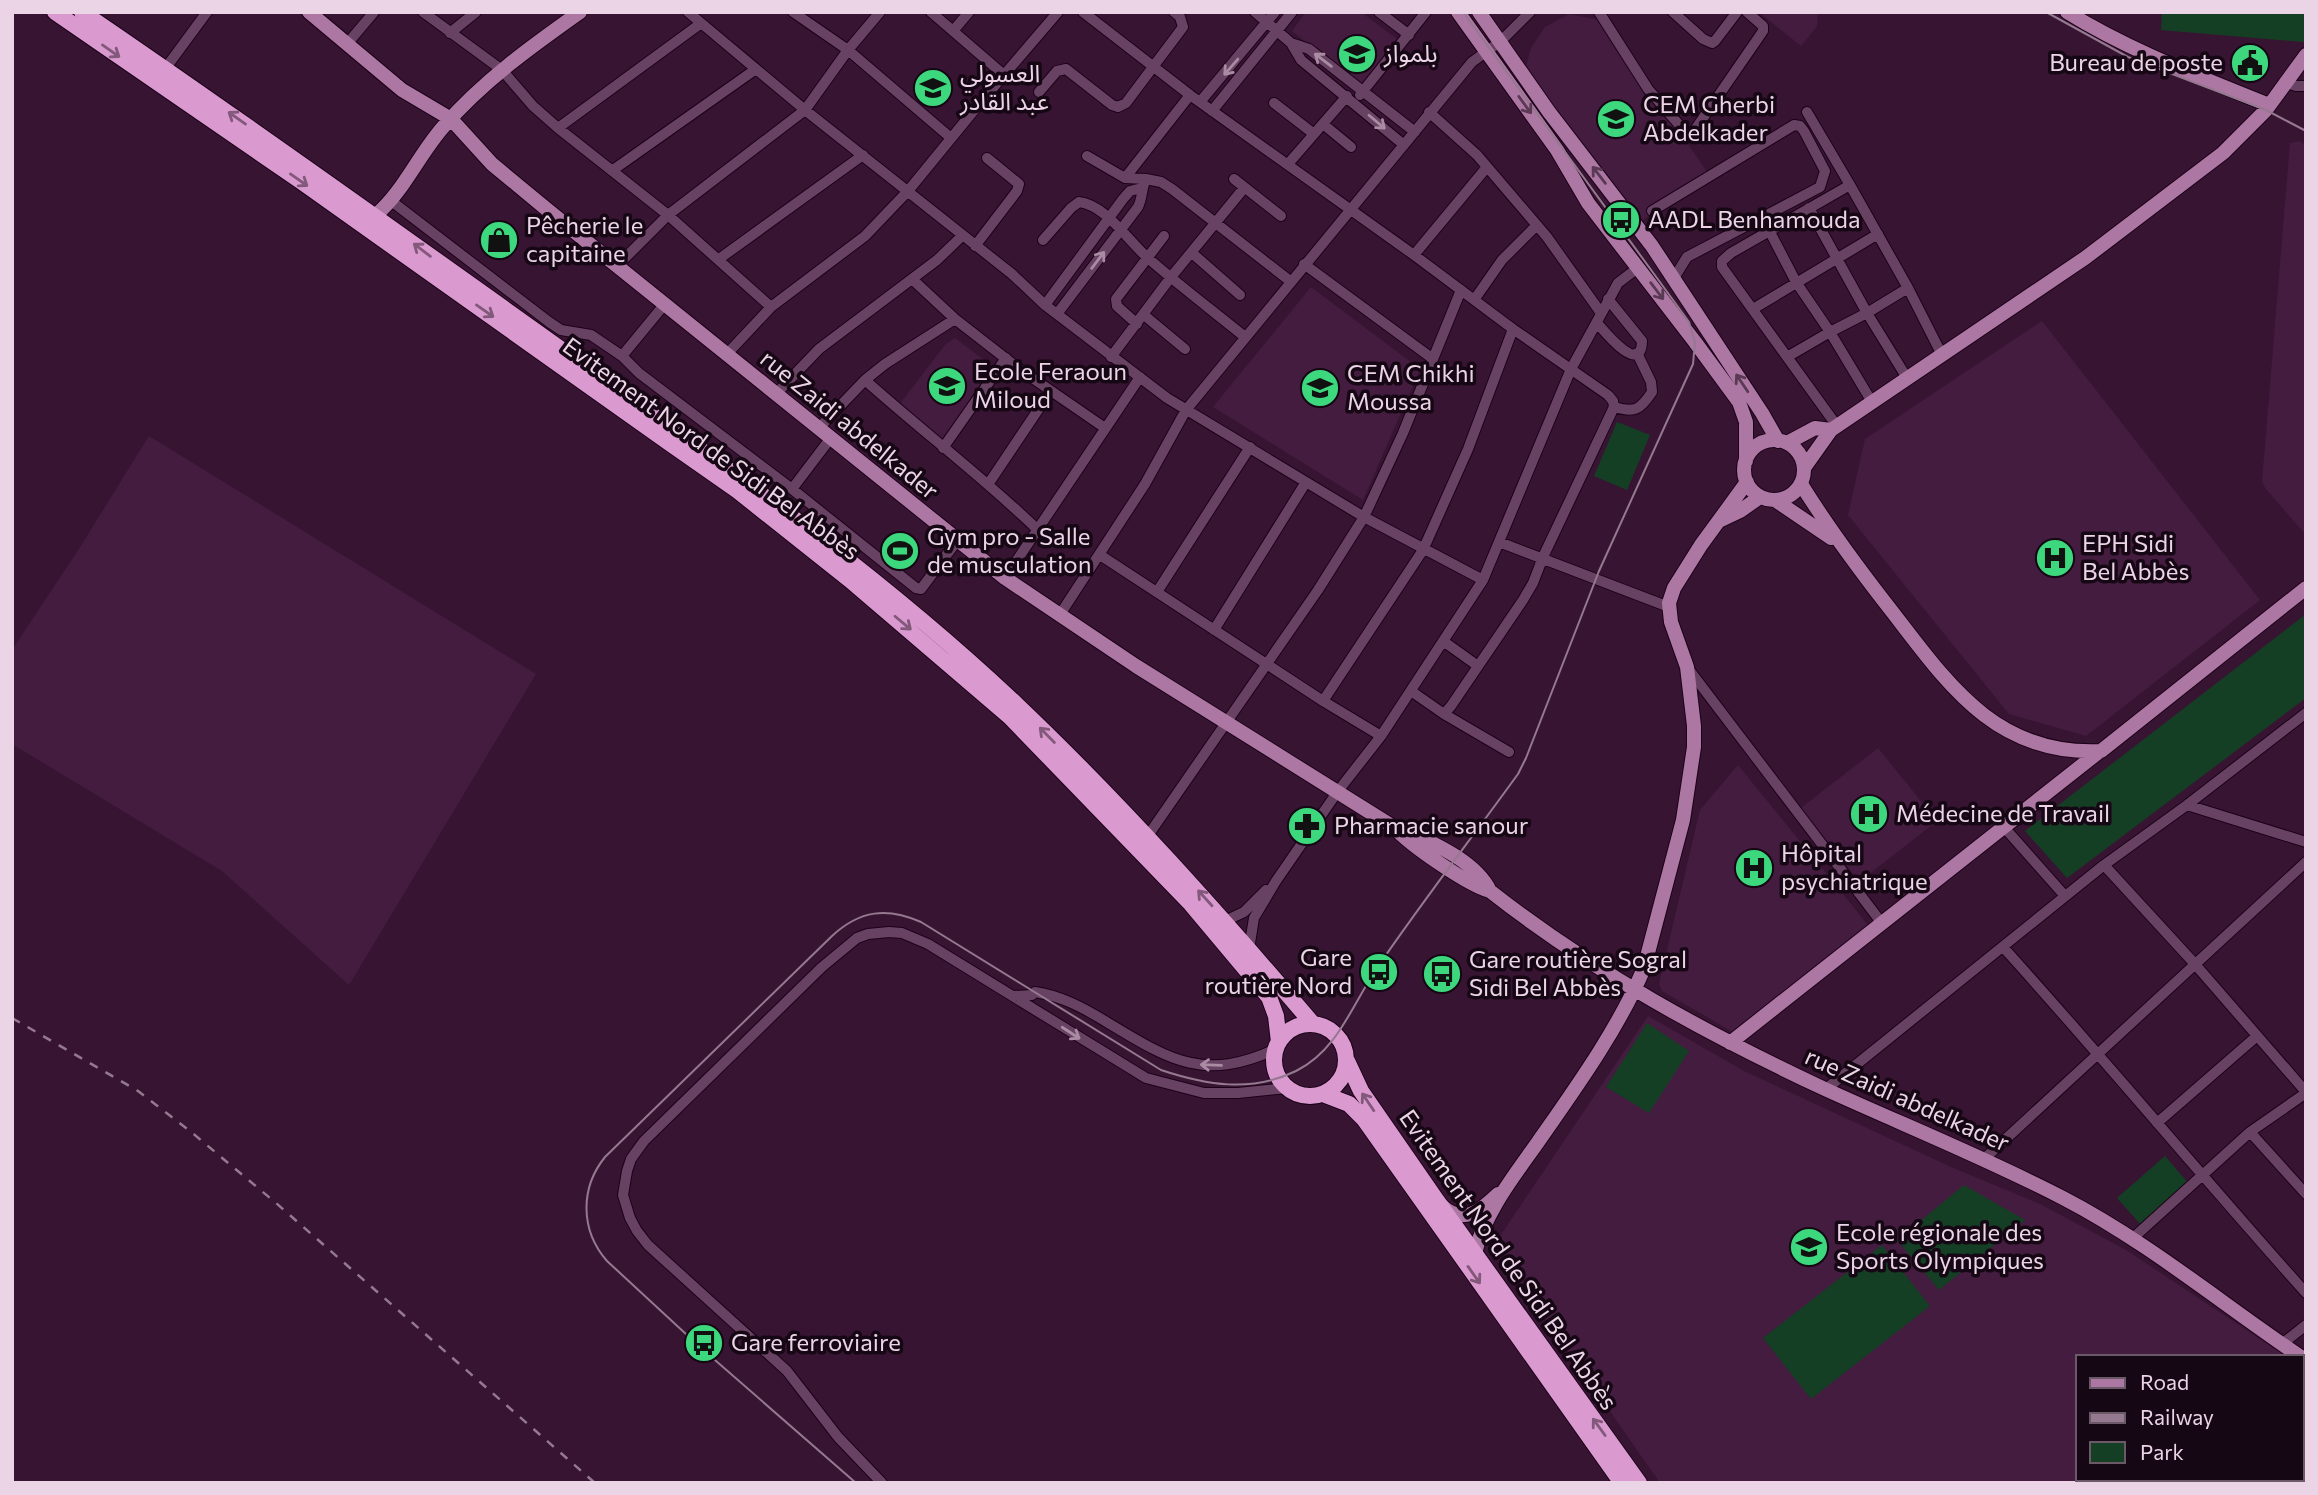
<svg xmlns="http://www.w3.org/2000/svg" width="2318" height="1495" font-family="Commissioner,'Noto Sans Arabic',sans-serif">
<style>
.built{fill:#441c3f}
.green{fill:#143f24}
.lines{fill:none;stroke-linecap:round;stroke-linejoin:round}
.minor-casing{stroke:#1d011a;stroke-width:12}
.major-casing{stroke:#1d011a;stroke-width:16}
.highway-casing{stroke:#1d011a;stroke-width:18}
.minor{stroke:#684262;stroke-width:10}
.major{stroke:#ac77a3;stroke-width:14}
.highway{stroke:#da9acf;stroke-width:16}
.tram{stroke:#957990;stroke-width:2}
.rail{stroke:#957990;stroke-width:2.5;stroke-dasharray:9 9;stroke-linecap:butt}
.oneway{stroke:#82587b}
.oneway2{stroke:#aa8ba4}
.oneway3{stroke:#5a3954}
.labels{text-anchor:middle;stroke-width:7;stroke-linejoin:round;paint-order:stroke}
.poi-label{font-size:24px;fill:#ebd4e6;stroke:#160714;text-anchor:start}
.street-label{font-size:24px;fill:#ebd4e6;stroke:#160714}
</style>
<rect width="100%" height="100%" fill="#371532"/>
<!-- built -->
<path class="built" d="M1306,12h55l40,30 -36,46 -73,-57z
M1759,12h59l-1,14 -16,20z
M1569,14l35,7 103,151 -68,51 -114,-153 6,-22 14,-21z
M2300,141l6,5v389l-40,-46 -4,-7 28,-339z
M1311,287l109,82 -57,131 -150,-93z
M2042,321l218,279 -174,136 -77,-22 -161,-199 17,-76z
M955,338l38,29 -49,74 -45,-36 46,-60z
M149,436l387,238 -187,311 -127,-114 -210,-127v-94l65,-98z
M1878,748l59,73 -78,61 -58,-74z
M1738,765l130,160 -135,107 -71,-41 -3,-7 41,-174z
M1648,1016l96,55 207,96 89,37 86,46 161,107h-209v122h141l-4,4h-555l-166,-238z"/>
<!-- green -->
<path class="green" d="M2162,12h144l-2,30 -143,-12z
M1617,422l33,13 -23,55 -33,-14z
M2306,614v84l-239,180 -42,-47z
M1647,1023l42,28 -40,62 -43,-26z
M2165,1156l24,28 -47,42 -25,-28z
M1964,1185l61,35 -86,70 -42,-50z
M1882,1245l48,61 -119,93 -48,-61z"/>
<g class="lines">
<!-- minor casing -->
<g class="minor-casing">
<path id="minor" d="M423,12l79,58 31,36 25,22 110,87 103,92
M688,12l117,98 207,164 33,31 122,93 197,119 119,63
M793,12l55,38 103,88
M931,12l73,63
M1083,12l107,83 224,160 99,74 95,66 5,6 1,6 -71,150 -10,26 -10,17 -72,106 -7,8 -33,-23
M1255,12l36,31 10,17 103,85
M1379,12l30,23
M1599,12l49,77 40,46 4,-1 71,-103v-5l-16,-14
M1673,12l30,27 9,4 3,-2 22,-29
M953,31l16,-19
M450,33l26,-21
M1291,43l18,6 106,83
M347,44l27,-32
M165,69l42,-57
M2284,82l12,4h10
M1039,92l18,-21 9,-2 46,36 6,2 8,-4 57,-76 -3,-10 -6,-5
M1360,95l66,-83
M1200,102l75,-90
M1274,103l40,31
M1212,111l80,-99
M1429,112l48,43 70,82 54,76
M1807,112l43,73
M1323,124l28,23
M558,128l142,-104
M1087,156l38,22 21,1
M1288,164l59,-68
M613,170l143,-101
M1125,178l65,-83
M1234,179l47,37
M390,200l159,122 12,8 30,5 31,21
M1809,208l58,105 40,65
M1652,211l142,-86 6,1 4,5 21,40 -5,16 -133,70 -13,21
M1770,232l26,50 34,50 37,-19 41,-25
M1043,240l28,-32 8,-6c27,3 50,40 70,57 31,27 64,52 96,78
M975,246l42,-55 2,-7 -32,-26
M1192,253l48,42
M1414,255l73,-88
M719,259l144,-104
M1304,264l129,95
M616,267l52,-52 137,-105 43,-60 32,-38
M912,279l43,40 63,49 87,60
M1474,300l28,-40 35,-35
M664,305l-42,51 17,17 153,116 124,99 5,1 36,-48
M1045,305l78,-106 7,-8 12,-3
M1753,309l125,-75
M1057,314l81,-107c5,-10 3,-18 8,-28l15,3 11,7 118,92
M1144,315l41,34
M1597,323c7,8 44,54 45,18l-34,-42
M1137,324l-20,-18 -1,-7 48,-63
M726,355l45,-48 94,-71 43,-45 72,-88 78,-91
M1111,357l60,-80 73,-89
M1787,357l43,-25 42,70
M865,380c57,51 118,97 173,150
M775,395l44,-46 118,-89 25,-24
M1614,407c21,6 26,3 38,-15l-1,-10 -14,-29
M1837,426l-115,-159v-6l9,-8 119,-68 58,103 34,67
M818,429l47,-49 20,-16 70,-45
M943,448l63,-90
M989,483l61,-91
M792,489l38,-50
M1499,542l170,65
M1100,555l223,146 58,35
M1005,578l135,-201
M1157,592l93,-145
M1059,616l86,-132 41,-74 286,-348 29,-21 29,-29
M1214,630l92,-148
M1443,641l35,25
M1687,667l194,255
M1323,701l100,-151 45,-101 45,-120
M1444,714l65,38
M2187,805l119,-92
M2003,826l62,70
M1147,837l171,-247 46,-73 39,-84 58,-143
M2104,865l83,-60 119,37
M1225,921l19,-9 22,-22
M2003,947c103,114 201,232 303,346
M1249,949l5,-31 22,-37 62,-90 43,-55 102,-156 88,-211 47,-86 21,-16
M1014,996l18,-1 3,-3c26,4 47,15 70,29 63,38 98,62 171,28
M1826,1089l278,-224 90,98 112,129
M2157,1123l100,-87
M2250,1132l56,62
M1984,1159l322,-297
M2133,1238l117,-106 56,-39
M2282,1344l24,-19
M882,1483l-44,-46 -51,-66 -139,-126 -11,-14 -7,-13 -7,-23 4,-24 4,-12 13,-18 178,-174 35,-29 11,-4 21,-2 13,1 26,11 218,134 58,15h34l49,-5"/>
</g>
<!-- major casing -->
<g class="major-casing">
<path id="major" d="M309,12l93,78 49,29 41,45 58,48 455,366 131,88 259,162c15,17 73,57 95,63 103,81 219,144 337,199 79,36 159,68 236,108 85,44 159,106 238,159
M1458,12l99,138 31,53 107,139 44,60 7,20v39
M1479,12l70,100 103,134 110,167 16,28
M2067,12c63,39 133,65 202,93
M376,215c28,-24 43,-61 68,-89 39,-45 88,-80 136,-114
M1744 470a30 30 0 1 1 60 0a30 30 0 1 1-60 0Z
M1787,443l28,-15 16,2
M1804,468l27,-38 254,-172 138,-105 43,-43 40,-55
M1801,484c28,45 60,88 93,130 56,73 104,142 207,137l205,-163
M1775,500l56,38
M1719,521l21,-10 20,-14
M1407,831c28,13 69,31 83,60
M1730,1043l370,-292
M1441,1205c22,21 39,6 57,-11
M1475,1253c10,-41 39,-77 63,-111 37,-53 81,-114 106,-174l39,-148 11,-73v-21l-7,-59 -16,-45 -2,-19 5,-15 27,-43 46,-63
M2302,1418l4,-3
M2302,1452l4,-3
M2226,1483l4,-4
M2268,1483l4,-4"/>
</g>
<!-- highway casing -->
<g class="highway-casing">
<path id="highway" d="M55,12l247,170 366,260 70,49 112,89 160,137 181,187 78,93 7,19 3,26
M82,12c162,110 320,224 480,338 156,112 316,223 456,356 105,100 201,208 295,318
M1274 1060a36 36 0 1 1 72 0a36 36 0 1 1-72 0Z
M1347,1061l14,30 74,107 204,285
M1323,1094l26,10 15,15 258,364"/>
</g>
<!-- minor -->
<use href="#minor" class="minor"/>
<!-- major -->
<use href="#major" class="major"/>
<!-- highway -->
<use href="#highway" class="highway"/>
<!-- tram -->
<path class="tram" d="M2046,12l82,45 138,53 40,21
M2302,1441l4,-3
M856,1483l-156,-136 -93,-86c-27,-31 -27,-73 -2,-104l227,-221c28,-26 55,-29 89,-14l240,148c45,15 90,23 135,1 42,-21 56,-66 81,-103 45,-66 94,-129 141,-194l8,-16 73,-187 94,-207 2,-22 -6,-20 -226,-310
M2248,1483l4,-4"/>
<!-- rail -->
<path class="rail" d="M12,1018l126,73 52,40 86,72 319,280"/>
</g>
<!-- one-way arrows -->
<defs><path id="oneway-shaft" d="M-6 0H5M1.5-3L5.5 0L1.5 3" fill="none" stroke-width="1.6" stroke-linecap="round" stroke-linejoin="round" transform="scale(1.75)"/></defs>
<g class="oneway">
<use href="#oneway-shaft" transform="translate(111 51) rotate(35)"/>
<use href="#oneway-shaft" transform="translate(237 118) rotate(-145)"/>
<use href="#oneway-shaft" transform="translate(299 180) rotate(35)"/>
<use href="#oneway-shaft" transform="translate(422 250) rotate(-143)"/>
<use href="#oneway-shaft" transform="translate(485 311) rotate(35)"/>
<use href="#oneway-shaft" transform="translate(903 623) rotate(40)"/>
<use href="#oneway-shaft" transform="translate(1047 735) rotate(-135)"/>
<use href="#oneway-shaft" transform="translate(1205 898) rotate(-132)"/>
<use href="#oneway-shaft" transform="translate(1368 1102) rotate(-124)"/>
<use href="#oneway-shaft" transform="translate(1474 1275) rotate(55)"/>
<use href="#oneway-shaft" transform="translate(1599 1427) rotate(-126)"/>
</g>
<g class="oneway2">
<use href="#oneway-shaft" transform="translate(1323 60) rotate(-143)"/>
<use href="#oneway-shaft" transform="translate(1231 67) rotate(131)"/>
<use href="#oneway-shaft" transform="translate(1377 122) rotate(40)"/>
<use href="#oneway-shaft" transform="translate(1098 260) rotate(-53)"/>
<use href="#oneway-shaft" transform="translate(1071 1033) rotate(33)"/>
<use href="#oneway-shaft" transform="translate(1211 1065) rotate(-178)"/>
</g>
<g class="oneway3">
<use href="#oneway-shaft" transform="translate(1525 105) rotate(54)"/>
<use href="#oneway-shaft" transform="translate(1599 175) rotate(-128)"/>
<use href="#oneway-shaft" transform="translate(1657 291) rotate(53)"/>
<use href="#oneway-shaft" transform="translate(1742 383) rotate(-124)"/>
</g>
<!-- icons -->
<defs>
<g id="school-disc" transform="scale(2.0125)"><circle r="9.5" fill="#3dd77e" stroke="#160714"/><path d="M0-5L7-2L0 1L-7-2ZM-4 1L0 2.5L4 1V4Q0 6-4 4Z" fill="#111"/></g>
<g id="civic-disc" transform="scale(2.0125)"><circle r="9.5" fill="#3dd77e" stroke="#160714"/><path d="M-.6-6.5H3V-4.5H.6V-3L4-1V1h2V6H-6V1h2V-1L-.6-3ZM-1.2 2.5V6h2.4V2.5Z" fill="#111"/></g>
<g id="bus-disc" transform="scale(2.0125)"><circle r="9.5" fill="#3dd77e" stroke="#160714"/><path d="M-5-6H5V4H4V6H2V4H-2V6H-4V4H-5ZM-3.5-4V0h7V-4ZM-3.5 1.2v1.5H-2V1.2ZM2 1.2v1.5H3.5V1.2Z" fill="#111"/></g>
<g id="shop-disc" transform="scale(2.0125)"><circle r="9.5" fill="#3dd77e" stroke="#160714"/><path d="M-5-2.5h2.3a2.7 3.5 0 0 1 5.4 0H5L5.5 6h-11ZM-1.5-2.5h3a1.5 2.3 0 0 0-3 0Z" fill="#111"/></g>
<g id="stadium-disc" transform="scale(2.0125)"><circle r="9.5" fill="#3dd77e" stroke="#160714"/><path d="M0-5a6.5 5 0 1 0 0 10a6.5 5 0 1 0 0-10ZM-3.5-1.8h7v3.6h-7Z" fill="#111"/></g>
<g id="hospital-disc" transform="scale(2.0125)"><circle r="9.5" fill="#3dd77e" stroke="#160714"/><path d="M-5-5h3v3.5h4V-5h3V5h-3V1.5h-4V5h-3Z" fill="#111"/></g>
<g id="pharmacy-disc" transform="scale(2.0125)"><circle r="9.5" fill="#3dd77e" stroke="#160714"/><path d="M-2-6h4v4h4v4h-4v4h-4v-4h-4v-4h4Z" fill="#111"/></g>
</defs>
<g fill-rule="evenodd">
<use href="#school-disc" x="1357" y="54"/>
<use href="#civic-disc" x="2250" y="63"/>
<use href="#school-disc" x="933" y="88"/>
<use href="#school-disc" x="1616" y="119"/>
<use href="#bus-disc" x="1621" y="220"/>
<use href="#shop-disc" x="499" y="240"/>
<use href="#school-disc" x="947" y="386"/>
<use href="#school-disc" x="1320" y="388"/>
<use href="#stadium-disc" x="900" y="551"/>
<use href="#hospital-disc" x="2055" y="558"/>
<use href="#hospital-disc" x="1869" y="814"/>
<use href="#pharmacy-disc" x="1307" y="826"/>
<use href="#hospital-disc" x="1754" y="868"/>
<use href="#bus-disc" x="1379" y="972"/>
<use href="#bus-disc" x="1442" y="974"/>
<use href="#school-disc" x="1809" y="1247"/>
<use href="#bus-disc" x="704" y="1343"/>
</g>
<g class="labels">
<!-- poi labels -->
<g class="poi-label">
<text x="1384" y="62">بلمواز</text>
<text x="2223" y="71" text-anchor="end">Bureau de poste</text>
<text x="960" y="82">العسولي<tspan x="960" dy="28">عبد القادر</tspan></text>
<text x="1643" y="113">CEM Gherbi<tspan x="1643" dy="28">Abdelkader</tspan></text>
<text x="1648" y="228">AADL Benhamouda</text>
<text x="526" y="234">Pêcherie le<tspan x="526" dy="28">capitaine</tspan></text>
<text x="974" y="380">Ecole Feraoun<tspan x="974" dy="28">Miloud</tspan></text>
<text x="1347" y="382">CEM Chikhi<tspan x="1347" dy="28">Moussa</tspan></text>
<text x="927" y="545">Gym pro - Salle<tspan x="927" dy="28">de musculation</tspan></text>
<text x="2082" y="552">EPH Sidi<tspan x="2082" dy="28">Bel Abbès</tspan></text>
<text x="1896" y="822">Médecine de Travail</text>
<text x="1334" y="834">Pharmacie sanour</text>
<text x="1781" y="862">Hôpital<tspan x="1781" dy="28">psychiatrique</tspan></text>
<text x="1352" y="966" text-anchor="end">Gare<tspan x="1352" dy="28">routière Nord</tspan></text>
<text x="1469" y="968">Gare routière Sogral<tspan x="1469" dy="28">Sidi Bel Abbès</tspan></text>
<text x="1836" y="1241">Ecole régionale des<tspan x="1836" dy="28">Sports Olympiques</tspan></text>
<text x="731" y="1351">Gare ferroviaire</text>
</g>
<!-- street labels -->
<g class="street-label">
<text transform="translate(849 425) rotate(39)" y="8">rue Zaidi abdelkader</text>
<text transform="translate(711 449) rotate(36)" y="8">Evitement Nord de Sidi Bel Abbès</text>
<text transform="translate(1907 1100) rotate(24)" y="8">rue Zaidi abdelkader</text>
<text transform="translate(1508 1260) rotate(55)" y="8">Evitement Nord de Sidi Bel Abbès</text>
</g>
</g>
<!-- border -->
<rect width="2318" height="1495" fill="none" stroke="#ebd4e6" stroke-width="28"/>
<!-- legend -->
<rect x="2076" y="1355" width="228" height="126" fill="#160714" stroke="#6b5968" stroke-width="2"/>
<rect x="2090" y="1378" width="35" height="10" fill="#ac77a3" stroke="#6b5968" stroke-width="2"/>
<text x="2140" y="1390" font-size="21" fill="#ebd4e6">Road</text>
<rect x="2090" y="1413" width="35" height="10" fill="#957990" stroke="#6b5968" stroke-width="2"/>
<text x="2140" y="1425" font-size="21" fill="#ebd4e6">Railway</text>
<rect x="2090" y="1442" width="35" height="21" fill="#143f24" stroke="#6b5968" stroke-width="2"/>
<text x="2140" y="1460" font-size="21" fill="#ebd4e6">Park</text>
</svg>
